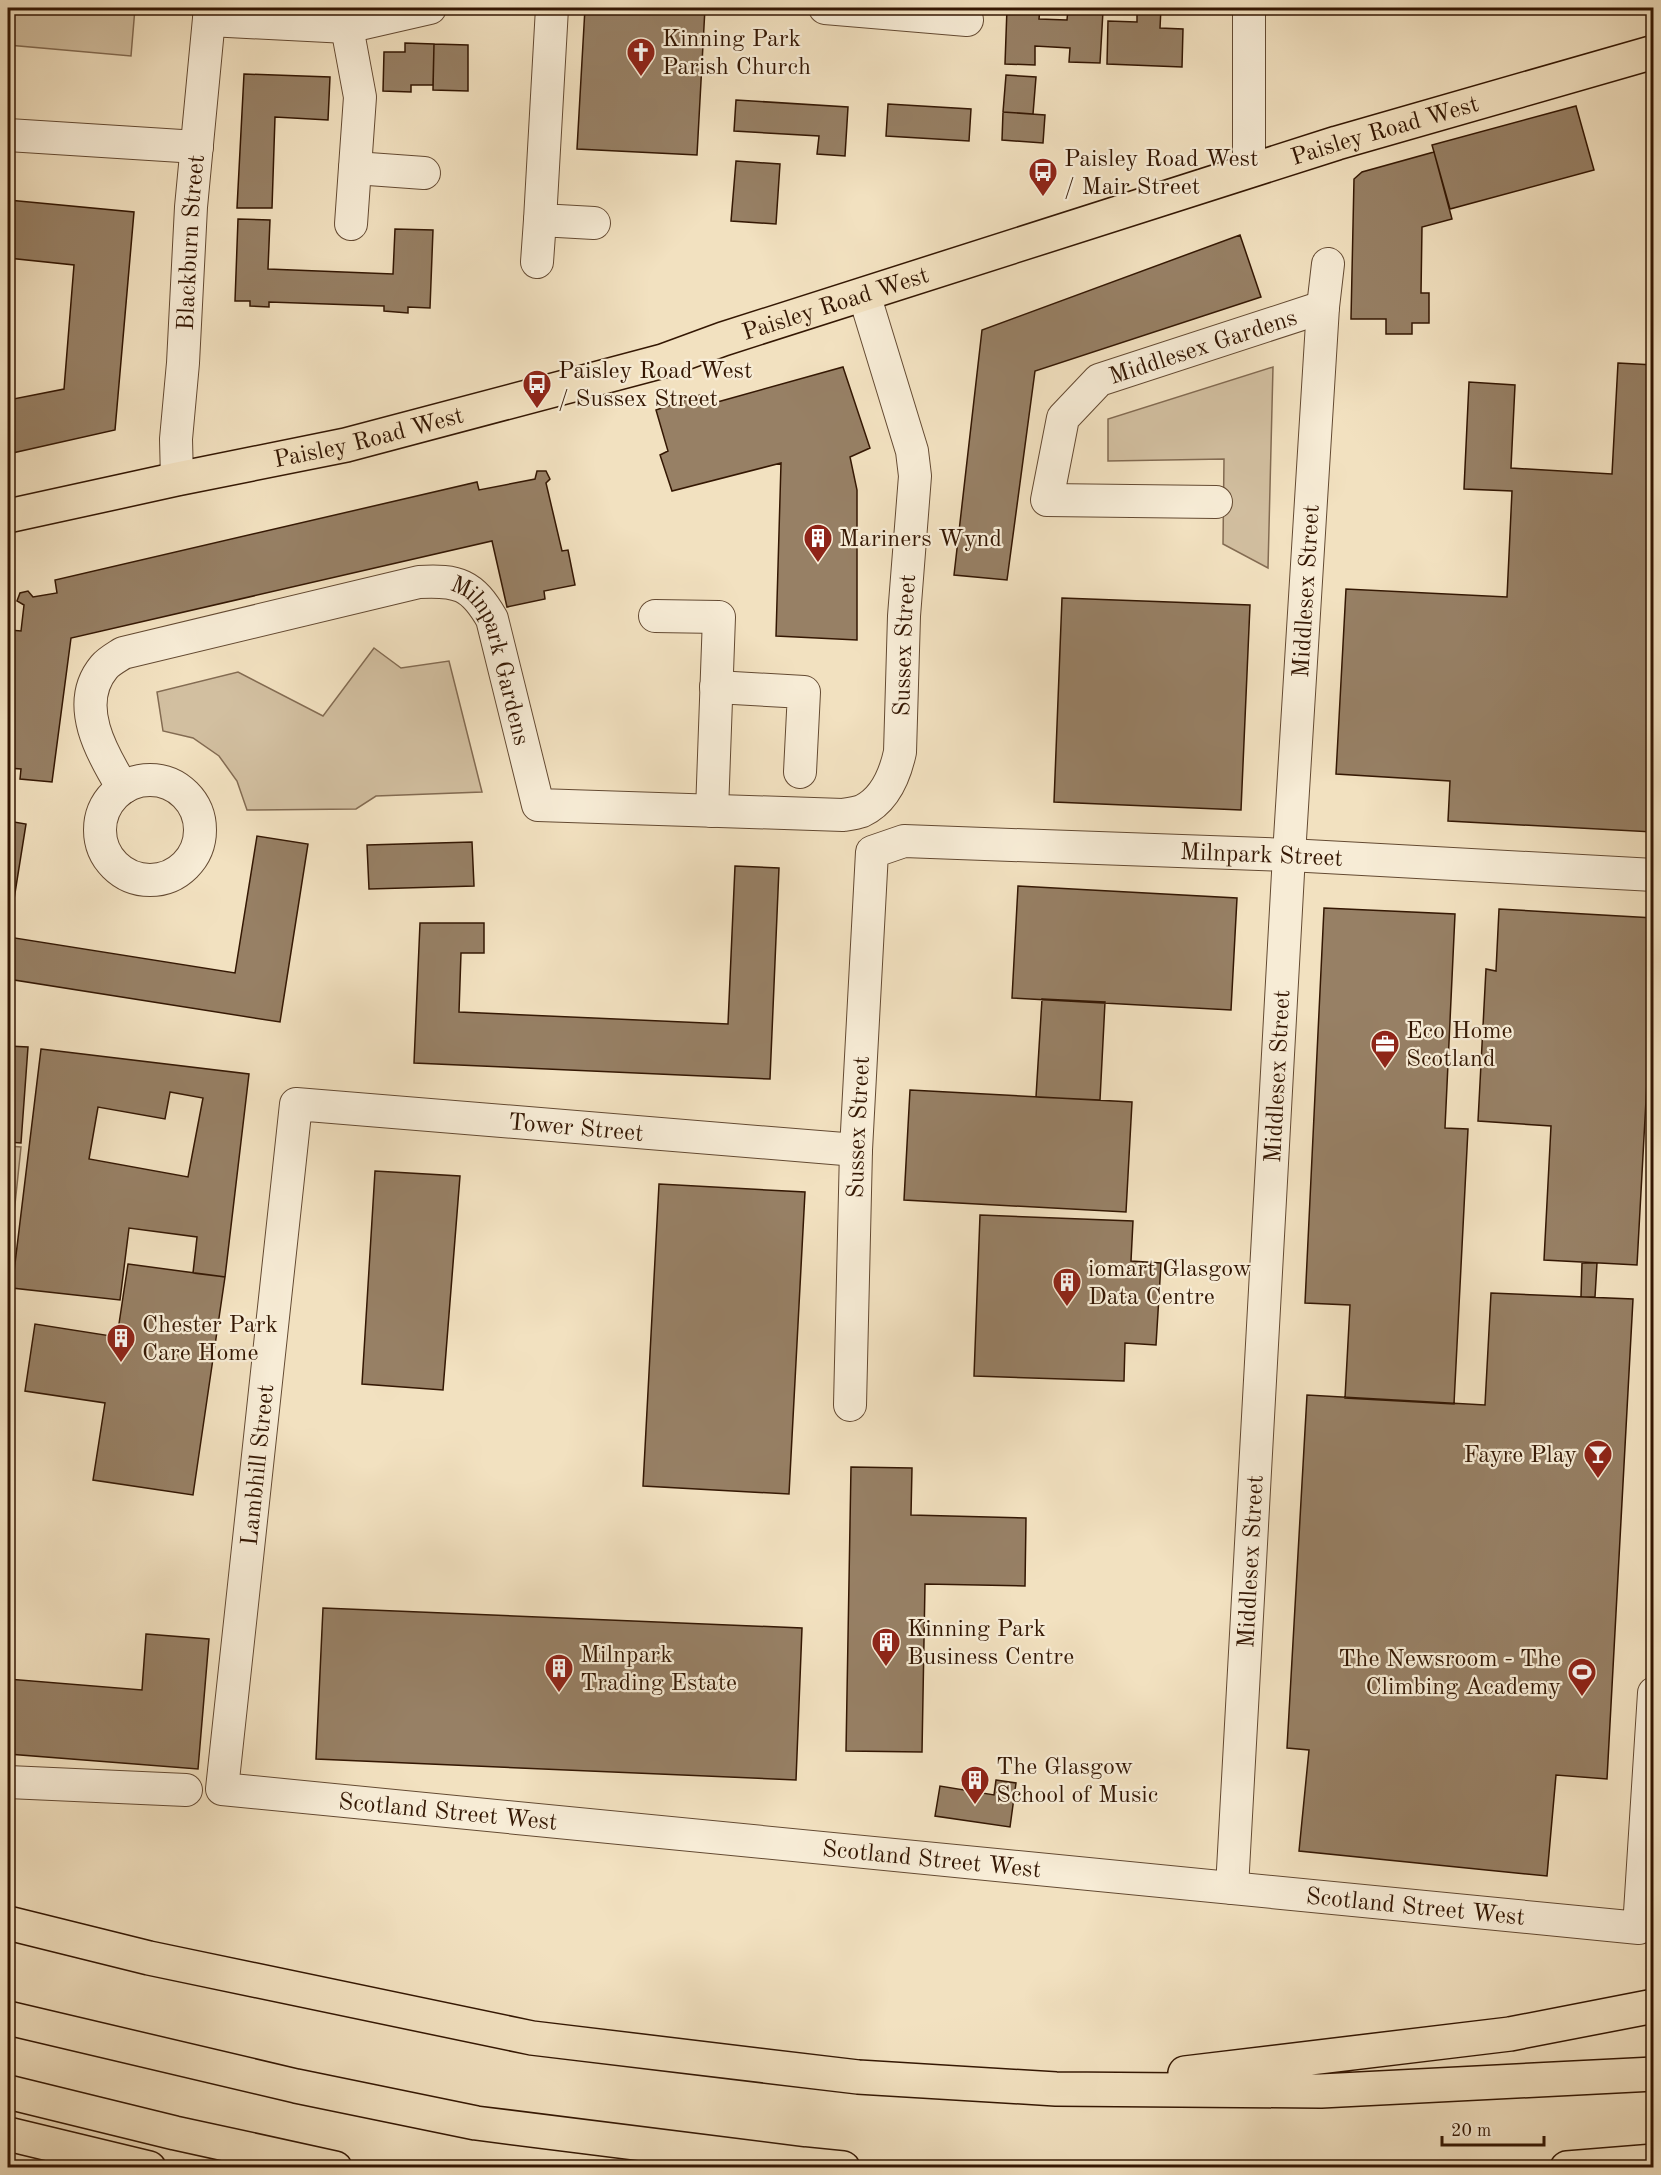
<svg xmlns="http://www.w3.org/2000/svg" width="1661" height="2175" font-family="'Old Standard TT',serif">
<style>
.green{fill:#d2bfa0;stroke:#836b52;stroke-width:1.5}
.building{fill:#978065;stroke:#341703;stroke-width:1.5;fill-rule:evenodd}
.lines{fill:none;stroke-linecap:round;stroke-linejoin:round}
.minor-casing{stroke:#644a32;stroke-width:34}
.primary-casing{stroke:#341703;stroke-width:36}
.motorway-casing{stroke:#341703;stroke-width:36}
.minor{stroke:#f7ecd6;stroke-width:32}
.primary{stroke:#f2e1c0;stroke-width:33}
.motorway{stroke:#f2e1c0;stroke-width:33}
.labels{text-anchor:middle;stroke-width:4.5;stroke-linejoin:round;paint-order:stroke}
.poi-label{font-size:24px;fill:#341703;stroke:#f7ecd6;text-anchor:start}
.street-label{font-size:24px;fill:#341703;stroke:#f7ecd6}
</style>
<rect width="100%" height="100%" fill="#f2e1c0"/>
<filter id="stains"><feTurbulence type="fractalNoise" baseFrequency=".00333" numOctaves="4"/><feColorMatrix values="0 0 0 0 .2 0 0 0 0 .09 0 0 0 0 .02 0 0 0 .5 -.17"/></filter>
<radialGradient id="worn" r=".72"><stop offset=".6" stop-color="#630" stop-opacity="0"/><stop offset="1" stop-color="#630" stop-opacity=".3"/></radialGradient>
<!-- green -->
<path class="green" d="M8,8h127l-4,48 -123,-11z
M1273,367l-5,201 -45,-24 1,-85 -116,2v-42z
M374,648l27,20 48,-7 33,131 -106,4 -20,13 -109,1 -10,-29 -18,-25 -26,-18 -30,-7 -6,-39 81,-20 85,44z
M8,1146l13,1 -13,124z"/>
<!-- building -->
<path class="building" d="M585,8h120l-8,147 -120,-6z
M1007,8h33l-1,11 28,1 1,-11 35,2 -3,52 -31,-1 1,-14 -35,-2v19l-30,-1z
M1137,8h24l-1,20 23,1 -1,38 -75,-3 1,-43 29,1z
M405,43l29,1 -1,41h-22v7l-28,-1 1,-39h21z
M434,44l34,1v46l-35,-1z
M244,74l86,3 -2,43 -53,-3 -3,91h-35z
M1006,75l30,2 -3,37 -30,-2z
M736,100l112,7 -3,49 -28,-2 2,-18 -85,-5z
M888,104l83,5 -2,32 -83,-5z
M1576,106l18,64 -144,39 -18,-64z
M1003,112l42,3 -2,28 -41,-3z
M1434,152l18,67 -30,8 -1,66h8v30h-17v11h-26v-15h-35l3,-140 8,-7z
M736,161l44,3 -4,60 -45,-3z
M8,200l126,12 -19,218 -107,24v-54l56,-11 10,-124 -66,-7z
M238,219l32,1 -2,49 125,5 2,-45 38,1 -3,78 -22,-1v6l-24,-2v-5l-115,-4v5l-19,-1v-5h-15z
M1240,235l21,62 -226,74 -28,209 -53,-5 28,-245z
M1618,363l36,2 -1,467 -205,-11 2,-40 -114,-7 10,-185 161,8 5,-106 -48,-2 5,-107 46,3 -4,83 101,6z
M843,367l27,81 -20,9 7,33v150l-81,-4 5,-173 -109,28 -12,-36 8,-4 -12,-41 44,-15 3,11z
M537,471h9l4,8 -4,4 16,68 6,-1 7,35 -31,6 1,8 -38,8 -15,-66 -421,97 -19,144 -32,-3 1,-10 -13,-1v-123l2,-15 11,1 3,-26 -7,-4 3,-8 8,-2 5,6 24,-4 -2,-13 422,-98 2,8 56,-11z
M1062,598l188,7 -9,205 -187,-8z
M8,821l18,3 -18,113 227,36 22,-137 51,8 -28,178 -272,-43z
M472,842l2,44 -105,3 -2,-44z
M735,866l44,2 -9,211 -356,-16 6,-140h64v30h-23l-2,59 269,12z
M1018,886l219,12 -6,112 -219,-12z
M1324,908l131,6 -10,214 23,1 -14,275 -109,-6 5,-93 -45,-2z
M1499,909l155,9v36l-17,311 -93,-5 7,-134 -73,-5 8,-152 10,2z
M1042,999l63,3 -5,98 -64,-3z
M8,1046l20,1 -7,96 -13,-1z
M41,1049l208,25 -24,203 -32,-4 4,-36 -68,-9 -9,72 -108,-12zM170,1092l33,6 -15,79 -99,-18 9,-52 67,12z
M910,1090l222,12 -6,110 -222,-12z
M375,1171l85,5 -17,214 -81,-6z
M659,1184l146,8 -16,302 -146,-8z
M980,1215l153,6 -2,40 30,2 -5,82 -31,-2 -1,38 -150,-5z
M1582,1263h15l-2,34h-14z
M128,1264l97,13 -32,218 -100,-15 12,-77 -80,-12 10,-67 82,13z
M1491,1293l142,6 -26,480 -51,-4 -9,101 -248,-25 10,-101 -22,-2 20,-353 178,10z
M851,1467l61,1 -1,47 115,3 -1,68 -100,-2 -3,168 -76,-1z
M323,1608l479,20 -6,152 -480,-21z
M146,1634l63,5 -11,130 -190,-15v-75l134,11z
M996,1780l20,3 -6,44 -75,-11 5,-30 54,9z"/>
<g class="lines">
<!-- minor casing -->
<g class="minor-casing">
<g id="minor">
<path d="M552,8l-12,212 54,3"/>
<path d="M825,8l142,12"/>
<path d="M1249,8v163"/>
<path d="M209,20l138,7 83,-19"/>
<path d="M347,27l13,70 -9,127"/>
<path d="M8,135l189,12"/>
<path d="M355,168l69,5"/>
<path d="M537,262l3,-42"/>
<path id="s1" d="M177,479l-1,-40 7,-76 8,-156 19,-199"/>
<path id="s2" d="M1216,502l-169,-2 16,-82 36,-38 224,-73"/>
<path d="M655,616l64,1 -7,194"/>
<path d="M716,687l88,5 -4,80"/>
<circle cx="150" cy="830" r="50"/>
<path id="s3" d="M123,788c-21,-34 -50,-84 -19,-121 5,-6 13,-10 19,-14l296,-71c39,-2 53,2 73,37l46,186 305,10c6,-1 13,-2 19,-4 23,-11 33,-36 38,-59l4,-136 11,-140 -3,-25 -48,-157"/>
<path id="s4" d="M856,1150l-560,-46 -74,685 1417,139 15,-235"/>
<path id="s5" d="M850,1405l6,-255 16,-298 32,-11 385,14 365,20"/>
<path d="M8,1782l178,8"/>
<path id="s6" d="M1232,1888l57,-1033 34,-548 5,-43"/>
</g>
</g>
<!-- primary casing -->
<g class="primary-casing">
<g id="primary">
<path id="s7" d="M8,516l169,-37 169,-34 317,-84 60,-22 614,-196 317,-91"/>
</g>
</g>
<!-- motorway casing -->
<g class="motorway-casing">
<path id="motorway" d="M8,1923l141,35 383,80 326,39 198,12 265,2 333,-17
M8,2018l288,68 180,37 327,41 40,4
M1185,2073l325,-39 144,-28
M8,2092l167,41 160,35
M8,2134l141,34
M1567,2168l87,-7"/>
</g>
<!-- minor -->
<use href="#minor" class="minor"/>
<!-- primary -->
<use href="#primary" class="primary"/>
<!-- motorway -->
<use href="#motorway" class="motorway"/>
</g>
<!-- icons -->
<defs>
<g id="church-pin" transform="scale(1.5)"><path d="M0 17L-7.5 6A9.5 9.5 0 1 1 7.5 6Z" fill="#8f2418" stroke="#f7ecd6"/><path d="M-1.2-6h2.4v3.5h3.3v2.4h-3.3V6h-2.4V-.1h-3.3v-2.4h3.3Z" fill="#fff"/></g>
<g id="bus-pin" transform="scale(1.5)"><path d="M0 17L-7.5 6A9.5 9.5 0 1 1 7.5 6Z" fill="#8f2418" stroke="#f7ecd6"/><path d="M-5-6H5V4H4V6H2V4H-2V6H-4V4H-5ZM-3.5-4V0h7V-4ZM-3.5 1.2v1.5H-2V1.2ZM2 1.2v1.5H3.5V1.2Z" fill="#fff"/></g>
<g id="building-pin" transform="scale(1.5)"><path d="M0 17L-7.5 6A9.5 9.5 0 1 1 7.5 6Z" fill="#8f2418" stroke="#f7ecd6"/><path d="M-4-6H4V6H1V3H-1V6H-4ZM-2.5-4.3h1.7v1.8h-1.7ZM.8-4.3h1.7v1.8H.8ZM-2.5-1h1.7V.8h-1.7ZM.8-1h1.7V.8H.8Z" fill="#fff"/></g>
<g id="office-pin" transform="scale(1.5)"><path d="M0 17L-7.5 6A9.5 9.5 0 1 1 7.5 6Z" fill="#8f2418" stroke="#f7ecd6"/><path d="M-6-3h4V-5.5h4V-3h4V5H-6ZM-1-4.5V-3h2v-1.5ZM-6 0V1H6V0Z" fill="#fff"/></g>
<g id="bar-pin" transform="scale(1.5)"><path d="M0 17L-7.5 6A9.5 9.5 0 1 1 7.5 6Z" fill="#8f2418" stroke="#f7ecd6"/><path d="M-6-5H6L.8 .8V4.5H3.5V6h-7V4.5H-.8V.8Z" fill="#fff"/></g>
<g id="stadium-pin" transform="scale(1.5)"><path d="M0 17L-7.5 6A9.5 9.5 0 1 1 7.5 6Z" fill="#8f2418" stroke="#f7ecd6"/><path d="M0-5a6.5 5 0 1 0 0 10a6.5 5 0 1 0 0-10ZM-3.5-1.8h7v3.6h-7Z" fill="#fff"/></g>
</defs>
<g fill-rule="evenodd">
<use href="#church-pin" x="641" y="52"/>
<use href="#bus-pin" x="1043" y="172"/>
<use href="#bus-pin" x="537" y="384"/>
<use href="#building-pin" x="818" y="538"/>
<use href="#office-pin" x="1385" y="1044"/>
<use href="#building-pin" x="1067" y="1282"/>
<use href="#building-pin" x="121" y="1338"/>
<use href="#bar-pin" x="1598" y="1454"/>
<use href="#building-pin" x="886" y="1642"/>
<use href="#building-pin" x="559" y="1668"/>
<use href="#stadium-pin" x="1582" y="1672"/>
<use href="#building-pin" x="975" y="1780"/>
</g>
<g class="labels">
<!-- poi labels -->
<g class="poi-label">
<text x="662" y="46">Kinning Park<tspan x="662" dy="28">Parish Church</tspan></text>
<text x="1064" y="166">Paisley Road West<tspan x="1064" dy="28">/ Mair Street</tspan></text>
<text x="558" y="378">Paisley Road West<tspan x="558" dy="28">/ Sussex Street</tspan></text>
<text x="839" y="546">Mariners Wynd</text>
<text x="1406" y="1038">Eco Home<tspan x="1406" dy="28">Scotland</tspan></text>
<text x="1088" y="1276">iomart Glasgow<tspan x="1088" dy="28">Data Centre</tspan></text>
<text x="142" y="1332">Chester Park<tspan x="142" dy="28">Care Home</tspan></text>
<text x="1577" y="1462" text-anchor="end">Fayre Play</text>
<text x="907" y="1636">Kinning Park<tspan x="907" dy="28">Business Centre</tspan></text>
<text x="580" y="1662">Milnpark<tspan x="580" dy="28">Trading Estate</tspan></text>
<text x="1561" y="1666" text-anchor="end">The Newsroom - The<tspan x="1561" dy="28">Climbing Academy</tspan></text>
<text x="996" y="1774">The Glasgow<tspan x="996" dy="28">School of Music</tspan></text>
</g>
<!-- street labels -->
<g class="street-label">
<text dy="8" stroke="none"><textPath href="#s7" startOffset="1431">Paisley Road West</textPath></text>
<text dy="8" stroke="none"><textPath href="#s1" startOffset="237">Blackburn Street</textPath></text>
<text dy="8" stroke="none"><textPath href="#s7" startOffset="855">Paisley Road West</textPath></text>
<text dy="8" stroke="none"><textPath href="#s2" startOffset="414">Middlesex Gardens</textPath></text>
<text dy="8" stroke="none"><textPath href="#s7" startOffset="369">Paisley Road West</textPath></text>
<text dy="8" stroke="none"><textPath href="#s6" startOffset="1299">Middlesex Street</textPath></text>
<text dy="8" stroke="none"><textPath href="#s3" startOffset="1244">Sussex Street</textPath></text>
<text dy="8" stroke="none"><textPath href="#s3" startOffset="585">Milnpark Gardens</textPath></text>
<text dy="8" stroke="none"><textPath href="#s5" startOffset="945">Milnpark Street</textPath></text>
<text dy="8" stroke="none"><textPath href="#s6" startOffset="813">Middlesex Street</textPath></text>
<text transform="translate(576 1127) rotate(5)" y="8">Tower Street</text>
<text dy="8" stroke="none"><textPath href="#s5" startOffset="278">Sussex Street</textPath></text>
<text transform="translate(257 1465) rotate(-84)" y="8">Lambhill Street</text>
<text dy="8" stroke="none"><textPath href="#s6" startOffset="327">Middlesex Street</textPath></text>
<text dy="8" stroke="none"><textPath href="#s4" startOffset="1478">Scotland Street West</textPath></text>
<text dy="8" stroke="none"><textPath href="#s4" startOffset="1964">Scotland Street West</textPath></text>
<text dy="8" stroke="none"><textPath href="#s4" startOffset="2450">Scotland Street West</textPath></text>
</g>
</g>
<!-- margin -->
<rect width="1661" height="2175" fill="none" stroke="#f2e1c0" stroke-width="30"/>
<rect x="9" y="9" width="1643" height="2157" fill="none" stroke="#341703" stroke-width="3"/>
<rect x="15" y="15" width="1631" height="2145" fill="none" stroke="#341703" stroke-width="1.5"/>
<!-- scale -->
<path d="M1442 2136v9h102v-9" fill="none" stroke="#341703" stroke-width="3"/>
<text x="1451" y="2136" font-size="18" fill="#341703" stroke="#f7ecd6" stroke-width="4.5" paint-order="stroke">20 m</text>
<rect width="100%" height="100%" filter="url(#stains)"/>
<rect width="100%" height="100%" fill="url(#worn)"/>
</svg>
